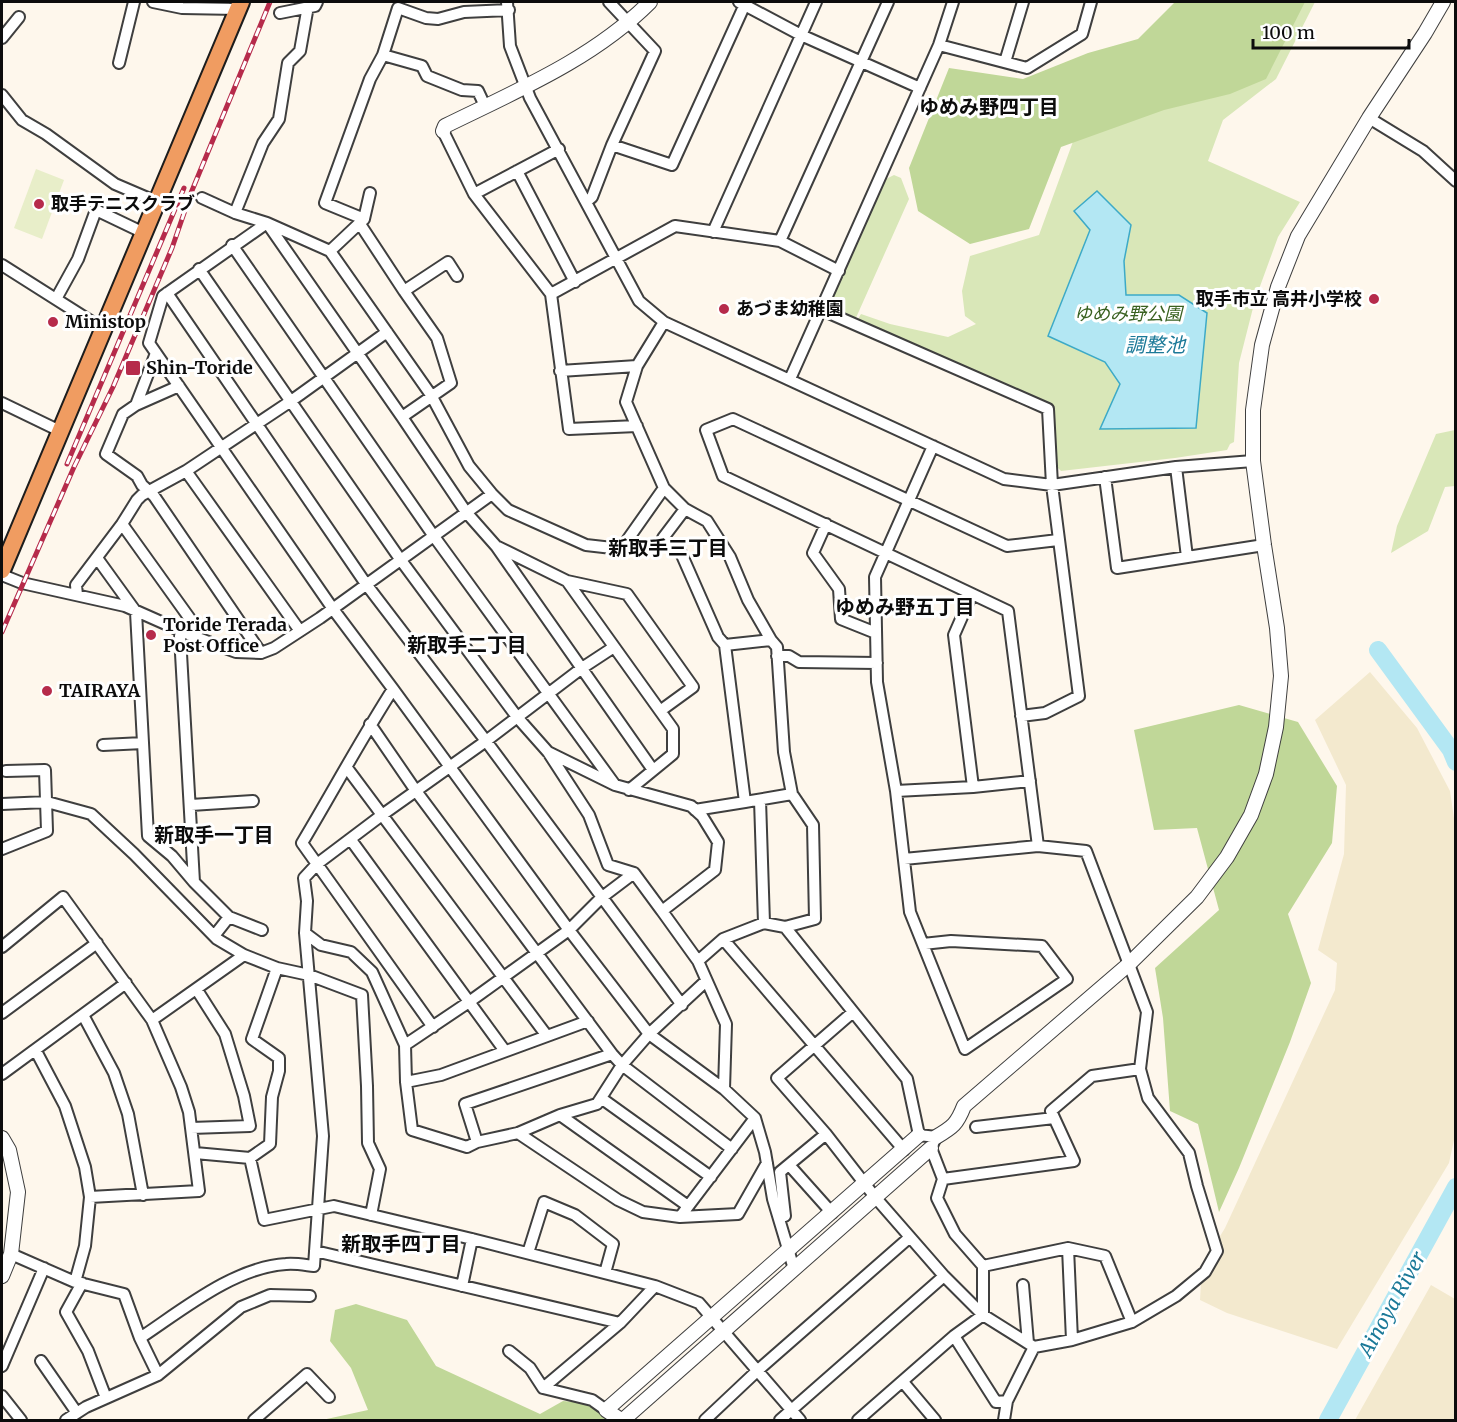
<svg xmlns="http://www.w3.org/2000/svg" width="1457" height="1422" font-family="Merriweather,'Noto Sans JP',serif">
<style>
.farmland{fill:#f3e9ce}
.green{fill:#d9e7b8}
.forest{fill:#c0d798}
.pitch{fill:#e8eec9}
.water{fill:#b3e7f3;stroke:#3daac7;stroke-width:1.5}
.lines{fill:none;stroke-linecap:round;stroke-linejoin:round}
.river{stroke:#b3e7f3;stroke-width:18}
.minor-casing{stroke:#3f3f3f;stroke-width:14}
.tertiary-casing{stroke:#3f3f3f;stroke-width:16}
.trunk-casing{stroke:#1d1d1d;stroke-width:20}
.minor{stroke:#fff;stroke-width:10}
.tertiary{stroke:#fff;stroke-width:14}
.trunk{stroke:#f09c61;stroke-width:16}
.rail-casing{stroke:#b62b4b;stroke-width:5}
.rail{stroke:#fff;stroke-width:3;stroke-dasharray:9;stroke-linecap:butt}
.poi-dot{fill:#b62b4b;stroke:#fff;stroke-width:2}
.labels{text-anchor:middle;stroke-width:6;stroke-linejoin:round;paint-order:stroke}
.poi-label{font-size:18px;font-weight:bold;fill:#0c0c0c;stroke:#fff;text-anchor:start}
.park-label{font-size:18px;font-style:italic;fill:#396120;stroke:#fff}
.neighbourhood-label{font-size:20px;font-weight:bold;fill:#0c0c0c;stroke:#fff}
.water-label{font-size:20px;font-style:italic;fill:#1b7998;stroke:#fff}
</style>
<rect width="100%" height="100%" fill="#fef7ec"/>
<!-- farmland -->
<path class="farmland" d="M1370,672l47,56 33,63 6,41v299l-7,32 -112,186 -110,-36 -27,-13 2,-34 23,-38 110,-238 2,-27 -19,-13 26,-96 2,-69 -31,-65z
M1431,1285l24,14v121h-100z"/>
<!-- green -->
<path class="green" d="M1187,2h128l-39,77 -53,41 -15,41 92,41 -22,35 -23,63 -16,63 -5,79 -4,2 -3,6 -52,8 -114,13 -4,-4 -7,-61 -192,-87 3,-5 29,10 58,13 28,-13 -11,-8 -3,-25 8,-35 69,-21 36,-99z
M894,175l7,3 8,21 -54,121 -24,-11 -2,-5 57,-125z
M1455,430v56l-10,1 -17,44 -37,22 6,-27 39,-92z"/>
<!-- forest -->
<path class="forest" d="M1175,2h130l-39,77 -36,15 -66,16 -103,37 -32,82 -59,15 -52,-33 -9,-43 40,-100 74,11 65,-26 50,-14z
M1239,705l59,17 39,64 -5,57 -44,71 23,69 -21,59 -51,126 -20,44 -21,-88 -28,-13 -7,-93 -8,-50 64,-58 -22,-82 -43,2 -20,-100z
M356,1304l51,16 29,46 104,48 23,-13 35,3 8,16h-284l46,-10 -17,-42 -21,-27 5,-31z"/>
<!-- pitch -->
<path class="pitch" d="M36,169l28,11 -22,59 -28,-11z"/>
<!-- water -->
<path class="water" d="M1097,191l34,34 -7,36 2,34h53l28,18 -11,115 -96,1 20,-45 -15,-22 -57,-26 42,-106 -16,-19z"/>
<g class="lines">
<!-- river -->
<path class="river" d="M1378,650l73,100 5,12
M1328,1420l128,-233"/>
<!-- minor casing -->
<g class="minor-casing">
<path id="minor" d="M153,2l29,6 56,1
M507,2l3,44 20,52 109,203 25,21 340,157 48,6 124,-18 77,-6
M739,2l62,33 119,53
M280,13l35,-7 2,-4
M2,38l17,-21
M939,45l88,23 55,-34 9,-32
M383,55l39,11 5,10 35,14 16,1 7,15
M1005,62l18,-60
M119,63l15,-61
M2,95l20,25 24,14 69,50 42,18
M1369,118l54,33 33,30
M443,131l31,63
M612,145l60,20 74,-163
M559,149l-85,45 77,100 124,-68 105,15 59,30
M517,171l58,111
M370,193l-6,26 -34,32 -63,-28 -104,73 -14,47 184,266 60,80 176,241 80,104 75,55 31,29 10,34 8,47 21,70
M202,198l33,15 32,10 135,194 64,95 30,34 157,224
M586,202l6,-5 20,-52 43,-94 -46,-49
M235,213l28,-70 16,-24 9,-56 12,-12 8,-45
M364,219l-39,-16 45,-124 13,-24 15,-47 28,10 12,1 26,-7 45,-2
M360,224l44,67
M713,232l103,-230
M780,241l108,-239
M232,245l201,290 182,250
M330,251l101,144 38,71 23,28 16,16 78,35 35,4 43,-61
M2,265l101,64
M199,269l201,290 117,158 31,35 41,63 19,50 26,8
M167,293l199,291 120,157 196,264
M551,294l18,135 68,-3
M56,299l22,-40 18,-49 48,23
M822,310l226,99 4,76 27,211 -34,17 -24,3
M664,322l-27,44 -11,36 38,86 21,21 22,12 23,36 18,43 23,40 6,7 7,105 8,42 21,31 2,94 -30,8 -21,-4 -41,16 -25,22
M156,353l-20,52 -13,9 -17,40 31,22 5,9 12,11 107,157
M560,371l77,-5
M790,379l149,-334 14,-43
M2,403l58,28
M136,405l43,-19
M402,417l49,-34 -14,-45 -33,-47 44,-29 9,14
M1176,467l11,90
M186,471l114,160
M1105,477l12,91 147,-23
M685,509l-22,29 18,15 37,84 7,8 46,-5
M826,524l-13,29 26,36 2,30 35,14
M498,547l69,34 60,13 66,93 -33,24
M97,558l39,54 12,224 24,20 22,26 -14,-246 2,-5
M2,575l20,8 103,23 70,31 41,15 25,1 13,-5 46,-30 172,-124
M567,581l106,148v25l-44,36
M972,594l-18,41 19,152
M77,595l-1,-10 46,-61
M195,637l3,-7 -76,-106 15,-24 5,-5 44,-24 105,-70 96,-69
M725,645l20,157 47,-8
M777,656h12l10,6 78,1
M393,689c-32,50 -60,102 -91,154l131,184
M370,724l46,67 196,263 10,11 110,84
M103,745l40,-2
M548,752l67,33 76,21 11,10 16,26 -3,28 -53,41 36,50 28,63 -2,65
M347,768l200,268
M896,791l77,-4 57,-6
M760,800l4,123
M2,804l45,-2 44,12 43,40 83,85 27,16 33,13 32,7 53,20 5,91 1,57 12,26 -9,46
M191,805l62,-4
M695,810l50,-8
M351,840l154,211
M1038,846l-30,-235 -285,-135 -17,-46 27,-11 274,127 51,-6
M2,849l45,-18 -2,-61 -39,1
M904,859l134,-13 48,5 61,161 -7,57 8,29 41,55 8,33 20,65 -12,21 -29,24 -44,26 -60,18 -38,7 -27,54 -3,19
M194,882l35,35 33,13
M785,927l122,152 12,56 17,2 -5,11 12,31 -6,19 18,36 28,32v49l-29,21 -96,84
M305,933l16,12 30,7 21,20 33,73 1,37 6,48 55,17 10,-5 41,-9 42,-18 37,-11 25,-39 27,-31 57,-53
M214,936l15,-19
M723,939l181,211
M923,944l28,-3 91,5 25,33 -102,70 -55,-137 -14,-121 -19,-109 -2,-105 58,-131
M2,947l61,-50 89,123 29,67 8,25 10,79 -109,6
M853,1012l-76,66 49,56 49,63 69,79 39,39 51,32
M2,1013l95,-70
M83,1015l31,58 14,41 15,81
M152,1020l92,-65
M405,1045l64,-43 100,-72 32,-32 33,-25 28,38
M2,1074l124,-91
M406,1082l35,-7 147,-54
M601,1098l110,79
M560,1115l128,91
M976,1127l78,-9
M191,1128l59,-2 -6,-30 -19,-62 -28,-44
M518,1133l100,67 25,12 37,5 75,-99
M477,1142l-12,-38 147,-50
M195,1153l55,5 20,-14 2,-47 7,-26v-13l-27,-19 25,-71
M250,1158l14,62 70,-14 138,33 183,47 44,17 101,117
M790,1166l42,47
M943,1179l131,-18 -23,-50 41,-35 48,-7
M785,1216l-5,-44 46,-38
M680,1217l58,-3 29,-51
M1068,1248l4,92
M315,1251l305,72
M528,1253l16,-51 31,13 38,29 -8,29
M11,1254l64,28 10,-36 5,-49 -5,-30 -20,-61 -29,-55
M983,1266l85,-18 37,8 27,66
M76,1282l48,12 16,44
M82,1283l-16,29 22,39 18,47
M1023,1285l5,58
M462,1286l10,-47
M954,1336l42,66 11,-1
M509,1351l21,17 13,20 77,-65 35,-37
M41,1361l36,52
M2,1366l42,-98
M158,1375l-18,-37c41,-27 94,-71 146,-74 9,-1 19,1 28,2l9,-130 -18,-203 2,-32 -3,-23 13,-14 65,-49 104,-74 96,-73 32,-21
M903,1382l32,38
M543,1388l49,12 14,10
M2,1396l19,24
M66,1420l20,-13 72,-32 83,-68 29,-12 40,1
M254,1420l53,-46 22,23
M705,1420l52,-49 153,-134
M780,1420l164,-144"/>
</g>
<!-- tertiary casing -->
<g class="tertiary-casing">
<path id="tertiary" d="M443,131l2,-5c71,-35 148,-67 205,-124
M936,1137c17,-10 21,-13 28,-31l165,-142 68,-67 30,-40 24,-42 15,-41 10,-47 5,-51 -4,-48 -13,-83 -11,-84v-51l9,-65 16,-58 20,-51 71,-118 56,-85 18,-31
M2,1138l7,12 9,42 -7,62 -9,22
M621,1420l-15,-10 313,-275
M623,1420l308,-272"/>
</g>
<!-- trunk casing -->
<g class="trunk-casing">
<path id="trunk" d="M2,570l239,-568"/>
</g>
<!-- minor -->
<use href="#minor" class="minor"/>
<!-- tertiary -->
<use href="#tertiary" class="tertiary"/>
<!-- trunk -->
<use href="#trunk" class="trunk"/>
<!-- rail casing -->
<g class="rail-casing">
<path id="rail" d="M67,464l117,-276
M2,632l72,-165 39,-80 59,-139 19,-55 79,-191"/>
</g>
<!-- rail -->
<use href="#rail" class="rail"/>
</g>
<!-- markers -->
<g class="poi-dot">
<circle cx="39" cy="204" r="6"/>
<circle cx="1374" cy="299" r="6"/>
<circle cx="724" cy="309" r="6"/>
<circle cx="53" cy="322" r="6"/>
<rect x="125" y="360" width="16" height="16" rx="3"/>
<circle cx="151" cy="635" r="6"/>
<circle cx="47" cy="691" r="6"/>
</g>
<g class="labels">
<!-- poi labels -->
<g class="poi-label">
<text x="51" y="210">取手テニスクラブ</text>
<text x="1362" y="305" text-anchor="end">取手市立 高井小学校</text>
<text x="736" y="315">あづま幼稚園</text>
<text x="65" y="328">Ministop</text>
<text x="146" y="374">Shin-Toride</text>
<text x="163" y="631">Toride Terada<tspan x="163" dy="21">Post Office</tspan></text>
<text x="59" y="697">TAIRAYA</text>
</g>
<!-- park labels -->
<g class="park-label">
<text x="1128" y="320">ゆめみ野公園</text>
</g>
<!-- neighbourhood labels -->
<g class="neighbourhood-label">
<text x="989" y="114">ゆめみ野四丁目</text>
<text x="668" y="555">新取手三丁目</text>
<text x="905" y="614">ゆめみ野五丁目</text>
<text x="467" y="652">新取手二丁目</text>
<text x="214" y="842">新取手一丁目</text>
<text x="401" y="1251">新取手四丁目</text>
</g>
<!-- water labels -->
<g class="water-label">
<text x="1155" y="352">調整池</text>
<text transform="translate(1392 1304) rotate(-61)" y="7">Ainoya River</text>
</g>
</g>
<!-- border -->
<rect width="1457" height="1422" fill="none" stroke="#0c0c0c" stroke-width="6"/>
<!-- scale -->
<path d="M1253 39v9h156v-9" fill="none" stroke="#0c0c0c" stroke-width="3"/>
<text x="1262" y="39" font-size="18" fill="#0c0c0c" stroke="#ffffff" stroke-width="4.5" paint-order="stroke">100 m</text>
</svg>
